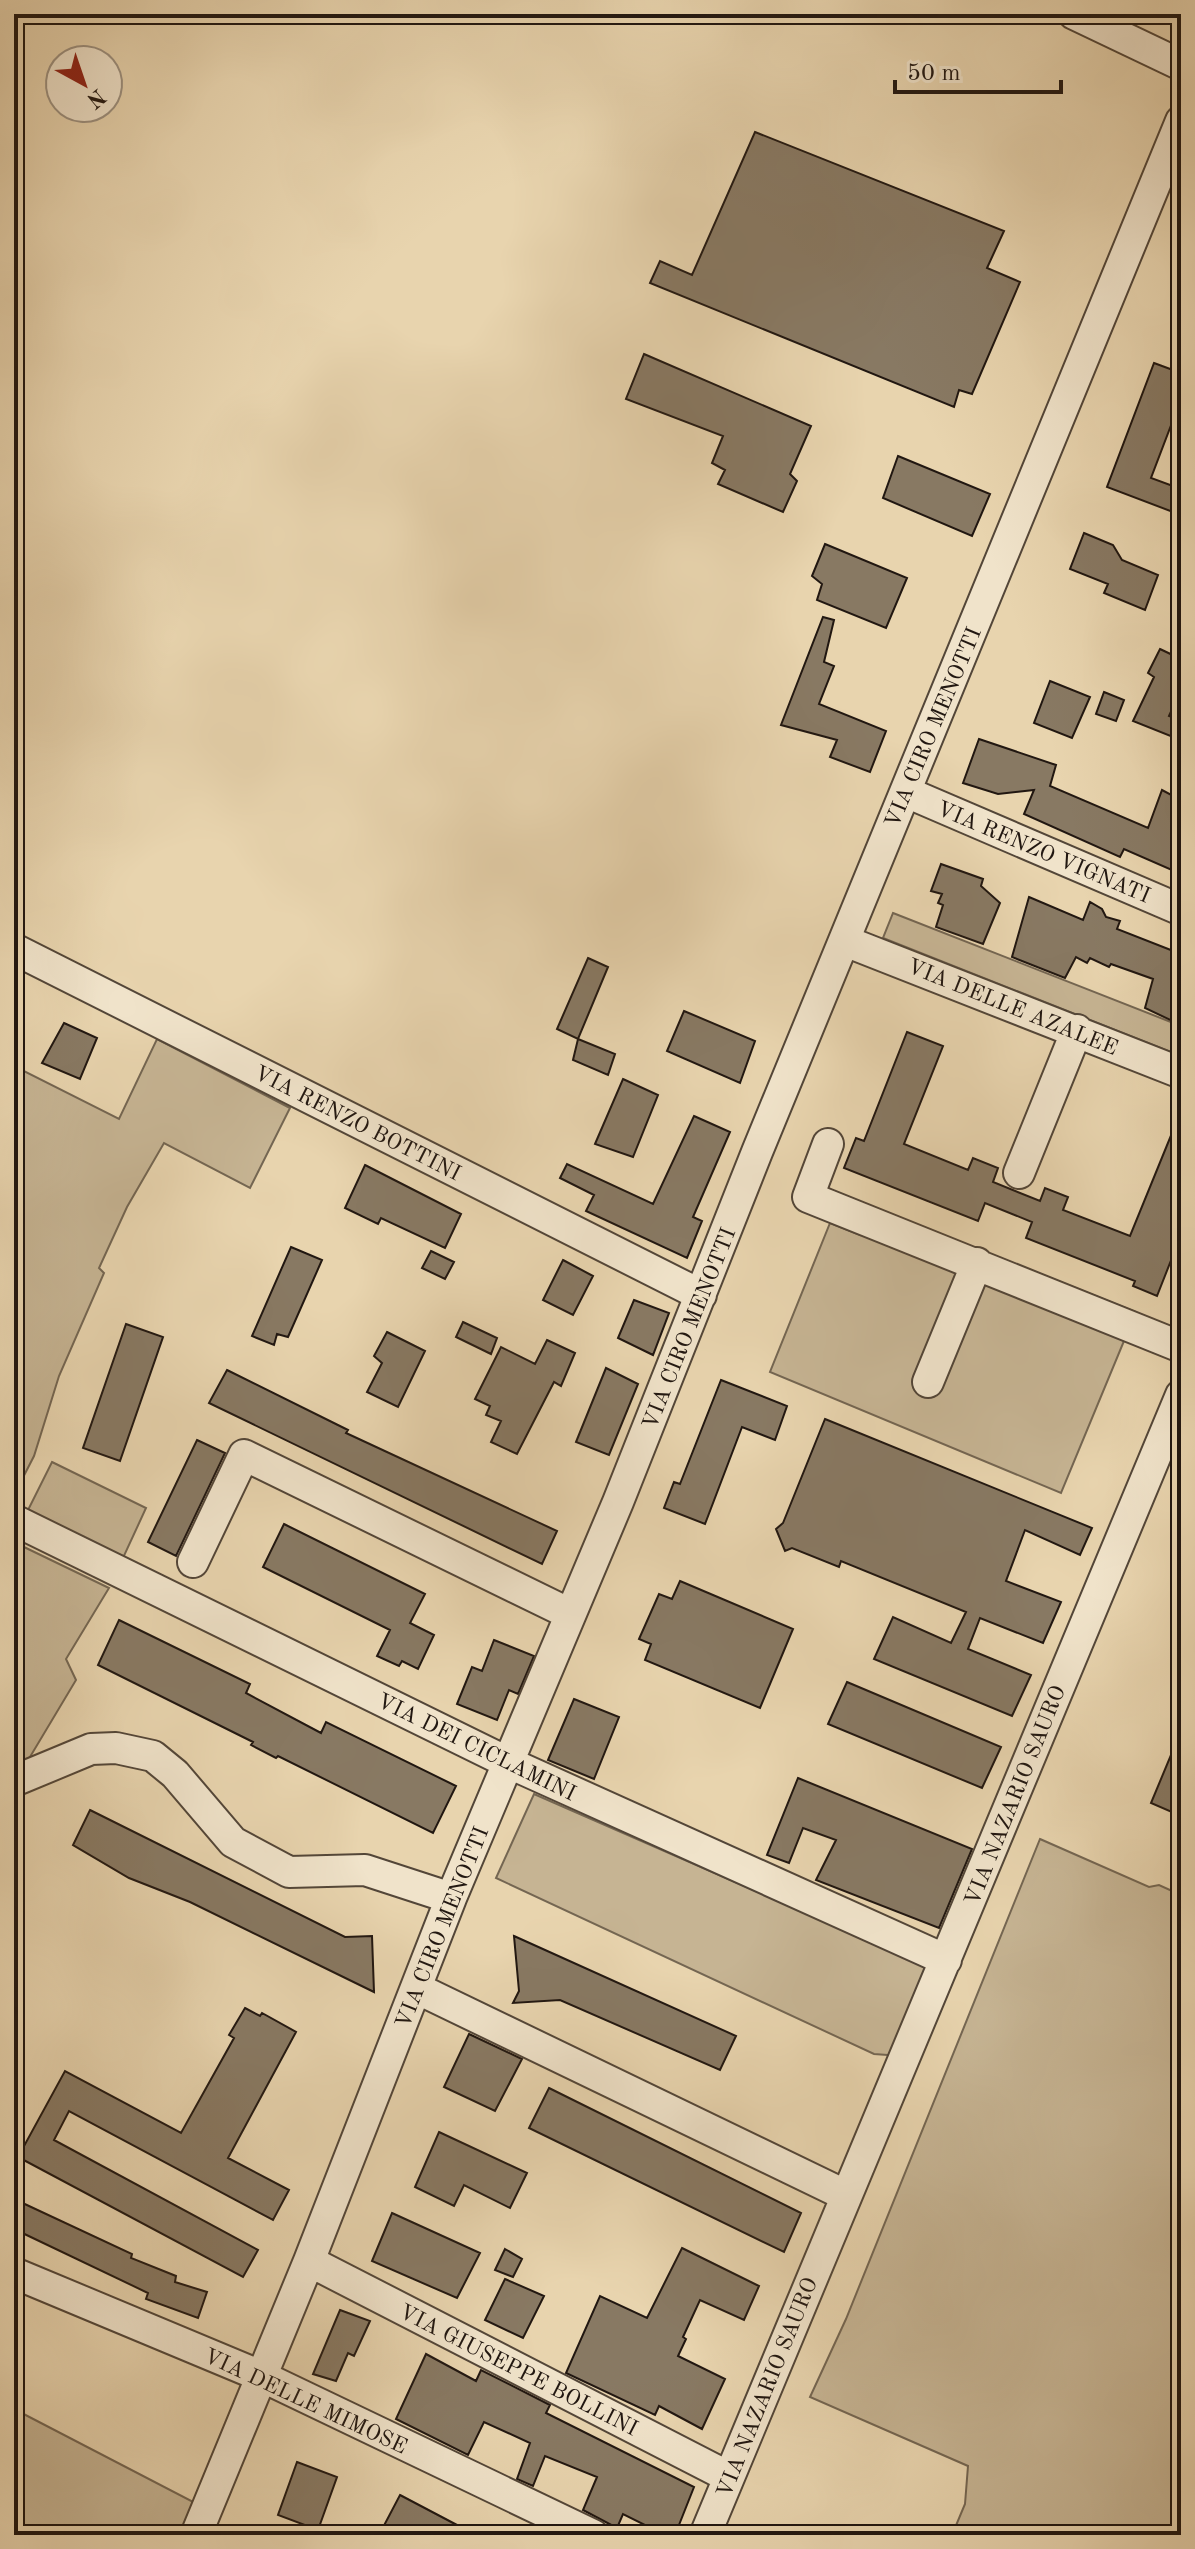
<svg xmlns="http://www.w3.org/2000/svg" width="1195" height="2549" font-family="'Old Standard TT',serif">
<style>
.green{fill:#c6b493;stroke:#746652;stroke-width:2}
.building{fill:#887963;stroke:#211711;stroke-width:2}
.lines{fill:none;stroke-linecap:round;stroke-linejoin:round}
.minor-casing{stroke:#534638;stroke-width:34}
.minor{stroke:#f0e3ca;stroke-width:30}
.labels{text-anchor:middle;stroke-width:7;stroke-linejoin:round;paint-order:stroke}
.street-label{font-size:22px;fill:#211711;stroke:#f0e3ca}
</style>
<rect width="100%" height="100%" fill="#e8d4ae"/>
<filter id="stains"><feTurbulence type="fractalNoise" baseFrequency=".0025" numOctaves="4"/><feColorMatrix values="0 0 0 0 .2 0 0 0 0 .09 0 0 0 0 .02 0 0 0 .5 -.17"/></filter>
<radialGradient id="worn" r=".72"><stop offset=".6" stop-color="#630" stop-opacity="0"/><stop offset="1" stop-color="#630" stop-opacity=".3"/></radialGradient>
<!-- green -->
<path class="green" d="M893,913l288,113v30l-298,-118z
M157,1039l133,69 -40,80 -86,-45 -37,64 -28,61 5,5 -45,103 -25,80 -20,39v-425l2,-3 103,52z
M872,1207l264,105 -75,181 -291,-121 60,-149 30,12z
M52,1462l94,46 -23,50 -95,-48z
M24,1547l85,41 -43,71 10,21 -55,92 -7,-1v-211z
M534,1794l404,177 -37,85 -27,-2 -378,-176z
M1040,1839l109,48 10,-2 22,10v640h-229l13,-31 3,-38 -158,-69 36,-78z
M14,2409l187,97 -11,29h-176z"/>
<!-- building -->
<path class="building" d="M755,132l249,99 -17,37 33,14 -48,112 -13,-4 -5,17 -304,-124 10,-22 32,14z
M644,354l167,72 -21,48 7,7 -14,31 -65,-28 7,-14 -13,-7 11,-27 -97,-37z
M1154,363l27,10v26l-30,79 30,11v26l-74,-28z
M898,456l92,38 -18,42 -89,-38z
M1084,533l29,12 9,15 36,15 -13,35 -41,-17 4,-9 -38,-15z
M825,544l82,34 -21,50 -69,-28 5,-16 -10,-8z
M823,617l11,3 -10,42 10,4 -15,38 67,27 -16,41 -40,-15 7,-17 -56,-15z
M1160,649l21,10v31l-12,26 11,4 -7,17 -40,-16 21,-44 -6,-4z
M1050,681l40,16 -18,41 -38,-15z
M1104,692l20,8 -8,21 -20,-7z
M979,739l77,26 -6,21 98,42 14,-38 19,10v74l-57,-25 -4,8 -96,-43 10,-24 -36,4 -35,-11z
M941,864l42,15 -2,7 19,17 -17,41 -47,-17 7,-22 -5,-2 4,-9 -11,-3z
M1029,897l54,23 7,-18 12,7 4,8 14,4 -3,8 64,25v71l-36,-17 8,-29 -42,-15 -2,3 -19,-9 -3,5 -11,-6 -11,21 -53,-21z
M588,958l20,9 -30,72 -21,-10z
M684,1011l71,30 -15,42 -73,-32z
M64,1023l33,15 -17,41 -38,-16z
M907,1032l36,14 -39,98 64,26 5,-12 25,10 -5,14 47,19 5,-13 23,9 -5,13 67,26 51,-125v124l-24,61 -24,-10 2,-5 -109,-43 6,-16 -47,-19 -7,18 -134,-53 12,-30 8,3z
M578,1039l37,15 -7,21 -35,-15z
M623,1079l35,16 -25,62 -38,-13z
M694,1116l36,16 -37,85 9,4 -15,37 -101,-47 8,-16 -34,-17 7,-14 86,40z
M365,1165l96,49 -16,34 -64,-30 -3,6 -33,-16z
M291,1247l31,13 -34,77 -11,-3 -3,11 -22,-9z
M431,1251l23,11 -9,17 -23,-11z
M563,1260l30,16 -20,39 -30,-15z
M634,1300l35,13 -16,42 -35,-17z
M463,1322l34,16 -6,16 -35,-17z
M126,1324l37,13 -43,124 -37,-13z
M387,1332l38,19 -27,56 -31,-15 15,-29 -8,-7z
M547,1340l28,13 -14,33 -7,-4 -37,72 -26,-12 10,-21 -15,-6 4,-9 -15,-7 26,-52 34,17z
M606,1368l32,16 -29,71 -33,-13z
M227,1370l121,60 -2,3 211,98 -15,33 -333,-161z
M721,1380l66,26 -12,34 -33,-13 -37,97 -41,-16 10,-26 6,2z
M825,1419l267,109 -12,27 -55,-25 -19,51 55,21 -18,41 -63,-25 -12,31 63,26 -19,41 -138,-57 19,-42 58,26 15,-31 -125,-51 -2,6 -47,-19 -7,3 -9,-22 7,-6z
M197,1440l28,13 -49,103 -28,-14z
M284,1524l141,70 -15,29 24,12 -16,34 -16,-8 -3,5 -22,-10 13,-26 -127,-63z
M680,1581l113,48 -33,79 -115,-48 6,-16 -12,-5 20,-45 13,5z
M119,1620l131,64 -4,9 75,40 5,-11 130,64 -23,47 -155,-77 -2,2 -25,-13 2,-3 -155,-77z
M494,1640l40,16 -16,38 -9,-4 -12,30 -40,-16 15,-37 10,4z
M847,1682l154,65 -19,41 -154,-64z
M574,1699l45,18 -25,62 -46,-19z
M1181,1731v85l-30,-13z
M798,1778l174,71 -33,79 -123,-48 20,-40 -33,-12 -14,35 -22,-8z
M90,1810l255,127 27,-1 2,56 -184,-90 -61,-24 -56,-33z
M514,1936l222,100 -16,34 -160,-70 -47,3 6,-12z
M245,2008l15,8 2,-3 34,19 -68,126 61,32 -16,30 -204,-109 -15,29 204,110 -15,27 -225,-120 47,-86 116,62 53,-95 -5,-3z
M469,2034l53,25 -27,52 -51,-24z
M549,2088l252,125 -17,39 -255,-124z
M439,2132l88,41 -17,35 -46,-23 -10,21 -39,-19z
M14,2199l118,55 -1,4 45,18 -1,6 32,10 -9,26 -52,-19 2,-6 -134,-64z
M392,2213l88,40 -23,45 -85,-37z
M682,2248l77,38 -15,34 -44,-20 -17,37 3,2 -8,17 47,23 -23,50 -43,-23 -4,9 -89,-42 34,-77 47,22z
M505,2249l17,10 -9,18 -18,-7z
M505,2279l39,17 -21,42 -38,-18z
M340,2310l30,11 -16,35 -6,-3 -12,28 -23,-7z
M426,2354l50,27 5,-11 69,35 -4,8 148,74 -19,48h-10l-42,-21 -6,14 -34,-18 14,-33 -52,-21 -12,30 -16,-7 13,-36 -46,-21 -16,33 -72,-36z
M297,2462l40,15 -19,53 -40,-15z
M400,2495l76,40h-97z"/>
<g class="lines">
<!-- minor casing -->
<g class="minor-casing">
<path id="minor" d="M1074,14l107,51
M906,792l275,118
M845,941l336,132
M14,949l687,346
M828,1144l-20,53 373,150
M1019,1173l58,-143
M928,1382l49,-119
M14,1520l493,242 439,198
M193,1562l51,-107 326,159
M14,1781l77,-32 25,-1 37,8 22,18 58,68 56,30 76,-2 86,28
M416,1988l429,207
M309,2261l420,216
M14,2273l247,103 332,159
M196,2535l113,-274 142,-363 167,-396 139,-350 424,-1031
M705,2535l476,-1140"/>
</g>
<!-- minor -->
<use href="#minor" class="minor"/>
</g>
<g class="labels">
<!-- street labels -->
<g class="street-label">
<text transform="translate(932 727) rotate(-67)" y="8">VIA CIRO MENOTTI</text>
<text transform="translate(1044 851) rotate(23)" y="8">VIA RENZO VIGNATI</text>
<text transform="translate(1013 1006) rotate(22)" y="8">VIA DELLE AZALEE</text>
<text transform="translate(358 1122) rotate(27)" y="8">VIA RENZO BOTTINI</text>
<text transform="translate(688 1328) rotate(-68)" y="8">VIA CIRO MENOTTI</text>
<text transform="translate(477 1746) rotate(26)" y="8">VIA DEI CICLAMINI</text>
<text transform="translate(1014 1795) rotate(-68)" y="8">VIA NAZARIO SAURO</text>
<text transform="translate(441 1927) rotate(-68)" y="8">VIA CIRO MENOTTI</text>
<text transform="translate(519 2369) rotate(27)" y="8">VIA GIUSEPPE BOLLINI</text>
<text transform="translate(766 2387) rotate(-68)" y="8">VIA NAZARIO SAURO</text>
<text transform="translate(306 2400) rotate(25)" y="8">VIA DELLE MIMOSE</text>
</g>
</g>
<!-- margin -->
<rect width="1195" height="2549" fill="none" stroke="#e8d4ae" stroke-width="48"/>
<rect x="16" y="16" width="1163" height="2517" fill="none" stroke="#211711" stroke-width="4"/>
<rect x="24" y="24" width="1147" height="2501" fill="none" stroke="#211711" stroke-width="2"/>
<!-- north arrow -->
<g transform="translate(84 84) rotate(140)"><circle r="38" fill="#f0e3ca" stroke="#9d9180" stroke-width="2"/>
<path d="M0-6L14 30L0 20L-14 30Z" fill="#8f2418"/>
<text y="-12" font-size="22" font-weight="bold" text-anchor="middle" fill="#211711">N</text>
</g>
<!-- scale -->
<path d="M895 80v12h166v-12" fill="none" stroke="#211711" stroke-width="4"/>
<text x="907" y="80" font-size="24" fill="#211711" stroke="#f0e3ca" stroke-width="6" paint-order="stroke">50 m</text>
<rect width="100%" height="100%" filter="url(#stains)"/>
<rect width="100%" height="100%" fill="url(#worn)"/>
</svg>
